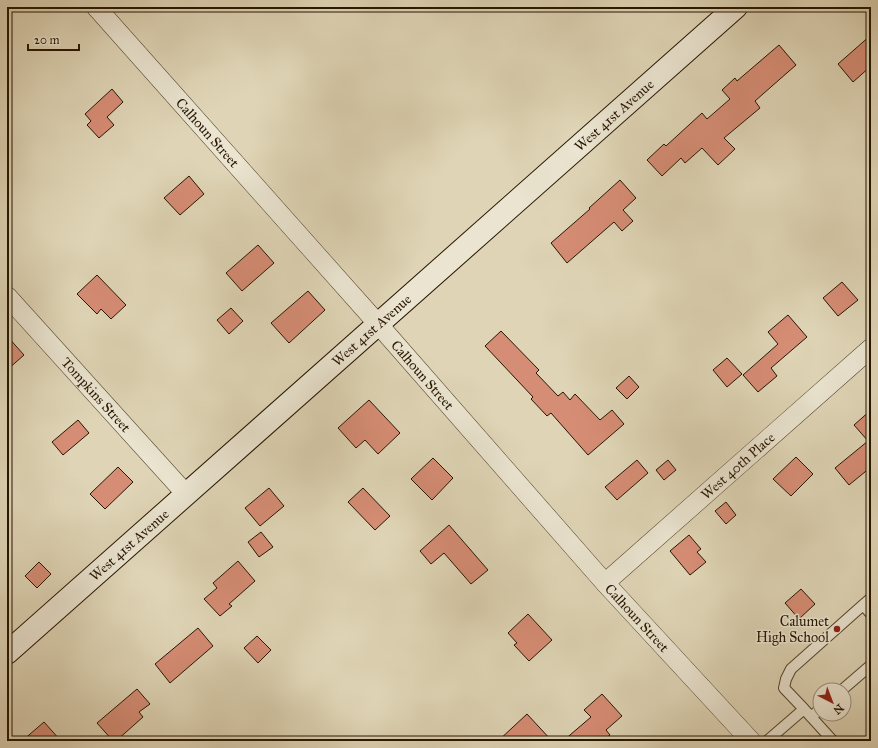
<svg xmlns="http://www.w3.org/2000/svg" width="878" height="748" font-family="'IM FELL Great Primer',serif">
<style>
.building{fill:#d68d75;stroke:#261500}
.lines{fill:none;stroke-linecap:round;stroke-linejoin:round}
.lane-casing{stroke:#54452e;stroke-width:12}
.street-casing{stroke:#54452e;stroke-width:20}
.secondary-casing{stroke:#261500;stroke-width:24}
.lane{stroke:#eae4d0;stroke-width:10}
.street{stroke:#eae4d0;stroke-width:19}
.secondary{stroke:#eae4d0;stroke-width:22}
.poi-dot{fill:#8f2418;stroke:#eae4d0;stroke-width:1.5}
.labels{text-anchor:middle;stroke-width:3;stroke-linejoin:round;paint-order:stroke}
.street-label{font-size:14px;fill:#261500;stroke:#eae4d0}
.poi-label{font-size:14px;fill:#261500;stroke:#eae4d0;text-anchor:end}
</style>
<rect width="100%" height="100%" fill="#dfd5b6"/>
<filter id="stains"><feTurbulence type="fractalNoise" baseFrequency=".005" numOctaves="4"/><feColorMatrix values="0 0 0 0 .2 0 0 0 0 .09 0 0 0 0 .02 0 0 0 .5 -.17"/></filter>
<radialGradient id="worn" r=".72"><stop offset=".6" stop-color="#630" stop-opacity="0"/><stop offset="1" stop-color="#630" stop-opacity=".3"/></radialGradient>
<!-- building -->
<path class="building" d="M871,35v31l-18,16 -15,-18z
M779,45l17,20 -41,36 5,7 -36,30 11,11 -17,16 -16,-17 -17,15 -4,-5 -19,18 -15,-16 17,-16 2,2 36,-33 5,6 23,-20 -8,-9 13,-12 2,3z
M112,89l11,13 -16,15 7,8 -15,13 -12,-13 4,-4 -6,-7z
M189,176l15,18 -24,21 -16,-17z
M620,180l16,18 -13,12 10,11 -11,10 -8,-9 -47,41 -16,-20 39,-34 -1,-1z
M258,245l16,18 -32,28 -16,-18z
M97,275l29,30 -15,14 -10,-10 -4,5 -20,-20z
M842,282l16,18 -20,16 -15,-18z
M308,291l17,19 -36,33 -18,-20z
M231,308l12,13 -14,13 -12,-14z
M788,315l19,22 -36,31 6,8 -19,16 -15,-17 35,-31 -10,-12z
M501,331l38,39 -3,3 22,23 5,-4 7,8 5,-6 25,26 12,-10 12,14 -36,31 -37,-42 -4,3 -16,-17 2,-2 -48,-51z
M7,336l17,19 -17,15z
M727,358l15,16 -15,13 -14,-17z
M629,376l10,11 -12,12 -11,-11z
M369,400l31,33 -22,21 -13,-14 -9,8 -18,-20z
M871,410v57l-22,18 -14,-17 33,-27 -14,-16z
M78,420l11,13 -26,22 -11,-13z
M796,457l17,17 -22,22 -18,-17z
M433,458l20,20 -21,22 -21,-21z
M637,460l11,13 -31,27 -12,-13z
M668,460l8,10 -12,10 -8,-10z
M118,467l15,15 -28,27 -15,-15z
M269,488l15,18 -24,20 -15,-18z
M363,488l27,28 -15,14 -27,-28z
M726,502l10,13 -10,9 -11,-13z
M449,525l39,45 -17,14 -27,-31 -13,11 -11,-13z
M261,532l12,15 -14,10 -11,-15z
M689,535l12,14 -4,3 9,10 -16,13 -20,-24z
M238,561l17,20 -26,23 3,2 -12,10 -16,-17 13,-11 -4,-5z
M39,562l12,12 -14,14 -12,-12z
M801,589l14,15 -16,15 -14,-16z
M528,614l24,26 -23,21 -15,-16 3,-2 -9,-10z
M198,628l15,18 -43,37 -15,-19z
M257,636l14,14 -13,13 -14,-15z
M137,689l13,15 -11,8 4,5 -27,24h-3l-16,-18z
M602,694l20,22 -16,14 4,5 -8,6h-39l28,-24 -7,-7z
M527,714l25,27h-54z
M44,722l17,19h-39z"/>
<g class="lines">
<!-- lane casing -->
<g class="lane-casing">
<path id="lane" d="M863,605l8,-7
M842,690l29,-25
M804,709l-20,-21 2,-9 5,-10 72,-64 8,9
M811,717l9,-8
M767,741l37,-32 29,32"/>
</g>
<!-- street casing -->
<g class="street-casing">
<g id="street">
<path id="s1" d="M96,7l282,317 227,259 146,158"/>
<path id="s2" d="M7,296l179,198"/>
<path id="s3" d="M605,583l266,-235"/>
</g>
</g>
<!-- secondary casing -->
<g class="secondary-casing">
<g id="secondary">
<path id="s4" d="M7,653l729,-646"/>
</g>
</g>
<!-- lane -->
<use href="#lane" class="lane"/>
<!-- street -->
<use href="#street" class="street"/>
<!-- secondary -->
<use href="#secondary" class="secondary"/>
</g>
<!-- markers -->
<circle class="poi-dot" cx="837" cy="629" r="4"/>
<g class="labels">
<!-- street labels -->
<g class="street-label">
<text dy="5" stroke="none"><textPath href="#s4" startOffset="811">West 41st Avenue</textPath></text>
<text dy="5" stroke="none"><textPath href="#s1" startOffset="168">Calhoun Street</textPath></text>
<text dy="5" stroke="none"><textPath href="#s4" startOffset="487">West 41st Avenue</textPath></text>
<text dy="5" stroke="none"><textPath href="#s1" startOffset="492">Calhoun Street</textPath></text>
<text dy="5" stroke="none"><textPath href="#s2" startOffset="133">Tompkins Street</textPath></text>
<text dy="5" stroke="none"><textPath href="#s3" startOffset="177">West 40th Place</textPath></text>
<text dy="5" stroke="none"><textPath href="#s4" startOffset="163">West 41st Avenue</textPath></text>
<text dy="5" stroke="none"><textPath href="#s1" startOffset="816">Calhoun Street</textPath></text>
</g>
<!-- poi labels -->
<g class="poi-label">
<text x="829" y="626">Calumet<tspan x="829" dy="16">High School</tspan></text>
</g>
</g>
<!-- margin -->
<rect width="878" height="748" fill="none" stroke="#dfd5b6" stroke-width="24"/>
<rect x="8" y="8" width="862" height="732" fill="none" stroke="#261500" stroke-width="2"/>
<rect x="12" y="12" width="854" height="724" fill="none" stroke="#261500"/>
<!-- north arrow -->
<g transform="translate(832 702) rotate(138)"><circle r="19" fill="#eae4d0" stroke="#9c917d"/>
<path d="M0-3L7 15L0 10L-7 15Z" fill="#8f2418"/>
<text y="-6" font-size="11" font-weight="bold" text-anchor="middle" fill="#261500">N</text>
</g>
<!-- scale -->
<path d="M28 44v6h51v-6" fill="none" stroke="#261500" stroke-width="2"/>
<text x="34" y="44" font-size="12" fill="#261500" stroke="#eae4d0" stroke-width="3" paint-order="stroke">20 m</text>
<rect width="100%" height="100%" filter="url(#stains)"/>
<rect width="100%" height="100%" fill="url(#worn)"/>
</svg>
